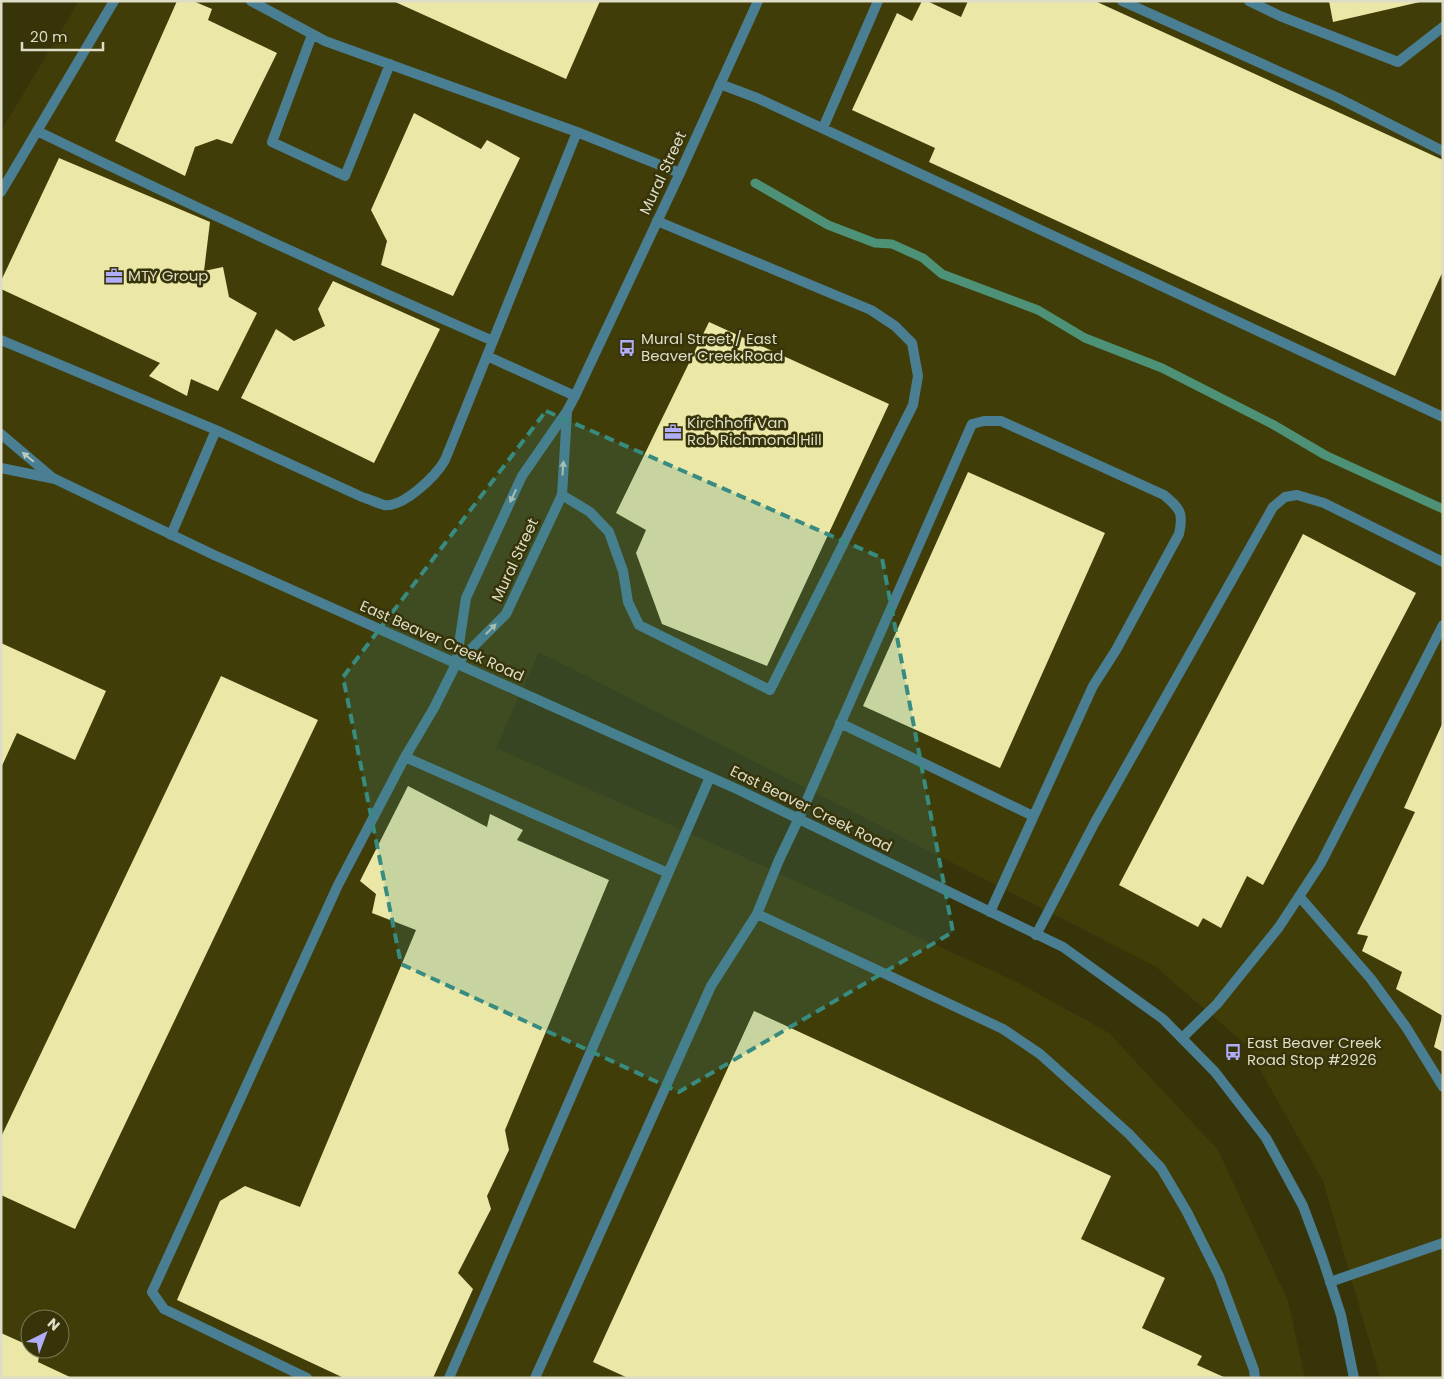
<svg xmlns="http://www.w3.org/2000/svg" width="1444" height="1379" font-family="Poppins,sans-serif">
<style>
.built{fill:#413d09;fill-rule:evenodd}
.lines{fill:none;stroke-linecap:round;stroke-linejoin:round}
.stream{stroke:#4d9276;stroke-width:9}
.building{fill:#ebe7a7}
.service{stroke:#4a7e92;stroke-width:10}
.minor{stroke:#4a7e92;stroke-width:10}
.tertiary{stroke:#4a7e92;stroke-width:10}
.oneway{fill:#c0cabc}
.marked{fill:#388b80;fill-opacity:0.2;stroke:#388b80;stroke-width:4;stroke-dasharray:10 6;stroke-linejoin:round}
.labels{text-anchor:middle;stroke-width:5;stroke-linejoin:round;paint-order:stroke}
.street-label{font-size:15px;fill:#deddc7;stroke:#37340a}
.poi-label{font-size:15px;fill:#deddc7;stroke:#37340a;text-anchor:start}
</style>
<rect width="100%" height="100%" fill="#37340a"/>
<!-- built -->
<path class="built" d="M79,1h1364v1377h-63l-57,-197 -77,-136 -91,-79 -616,-314 -43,96 236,104 287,131 90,50 109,117 70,151 17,77h-1304v-1247zM30,1319h30v30h-30z"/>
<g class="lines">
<!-- stream -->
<path class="stream" d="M755,183l73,42 47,18 17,1 31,14 19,16 96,36 47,28 77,30 110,56 53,31 118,54"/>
</g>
<!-- building -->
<path class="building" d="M177,1h16l19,8 -4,11 69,33 -45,91 -15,-5 -22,8 -10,29 -70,-35z
M393,1h207l-34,78z
M922,1h5l34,16 7,-16h127l348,159v111l-48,105 -466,-214 6,-14 -83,-38 45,-97 15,8z
M1329,1h91v1l-87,20z
M414,113l67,36 6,-9 33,18 -67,138 -72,-31 6,-24 -16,-31z
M59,158l151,64 -6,49 19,-4 6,30 28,16 -39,78 -27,-12 -4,17 -38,-20 11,-13 -159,-74v-8z
M333,281l107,48 -66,134 -133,-65 35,-69 18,12 31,-15 -7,-17z
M709,322l180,82 -122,262 -105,-42 -26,-71 10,-23 -30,-17z
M968,472l137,61 -105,235 -137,-62z
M1303,534l113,59 -153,292 -16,-9 -26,52 -18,-10 -5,9 -79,-42z
M1,643l105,48 -31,69 -58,-27 -16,35z
M221,676l97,44 -243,509 -74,-34v-58z
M1443,722v294l-47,-27 6,-17 -40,-21 6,-15 -11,-2 58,-122 -11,-4z
M408,786l79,41 3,-13 33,16 -6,10 92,40 -104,250 4,20 -22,46 4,13 -33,64 15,16 -40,89h-89l-167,-78 43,-99 25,-15 55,21 116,-277 -44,-17 4,-19 -16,-13z
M754,1011l357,165 -30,63 84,39 -23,50 60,28 -5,9 29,13h-598l-35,-16z
M1442,1017h1v35l-9,-5z
M1,1333l29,13v3l10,2 -2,11 34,16h-71z"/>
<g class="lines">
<!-- service -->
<path class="service" d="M251,1l74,40 252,91
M1122,1l214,96 107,54
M1249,1l31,15 118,46 45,-35
M312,35l-40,107 73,34 45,-112
M720,84l37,14 686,319
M823,128l55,-127
M37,131c151,73 302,143 456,210
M1,192l113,-191
M1,340l215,90 146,67c7,2 15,6 22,8 19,3 52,-29 61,-45l132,-328 103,41
M487,356l88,40
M562,495l28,17 19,20 14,39 5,31 11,23 131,65 143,-285 5,-29 -6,-33 -17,-17 -24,-16 -214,-89
M171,535l45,-105
M840,723l193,93
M405,757l263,116
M1299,896l72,83 35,48 37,60
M757,914l246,115 37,25 89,80 32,34 26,44 32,64 35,94 1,8
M1036,935l58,-111 179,-317 12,-10 12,-2 27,8 119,59
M1182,1038l35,-34 62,-77 42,-64 122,-238
M1330,1282l113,-39
M307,1378l-143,-69 -12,-17 186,-407 67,-128 29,-49 22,-44
M449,1378l261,-601
M535,1378l176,-392 46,-72 22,-54 20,-42 173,-394 12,-3h17l163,74c16,14 20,17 15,39l-63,116 -23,36 -103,226"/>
<!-- minor -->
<path class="minor" d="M456,664l10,-66 56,-122 45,-65 8,-15 105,-223 78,-172
M456,664l50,-50 56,-119 5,-82"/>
<!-- tertiary -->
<path class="tertiary" d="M1,434l53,45
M1,468l54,11 159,76 525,235 324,157 100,72 52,53 51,66 37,68 19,51 19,58 13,63"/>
</g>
<!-- one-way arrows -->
<defs><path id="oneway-solid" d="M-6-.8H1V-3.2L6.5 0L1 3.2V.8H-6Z" transform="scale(1.25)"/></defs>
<g class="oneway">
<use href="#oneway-solid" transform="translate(28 457) rotate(-140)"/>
<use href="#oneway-solid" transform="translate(563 468) rotate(-86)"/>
<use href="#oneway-solid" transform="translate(513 496) rotate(115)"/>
<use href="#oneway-solid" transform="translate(491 629) rotate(-45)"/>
</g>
<!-- marked area -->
<path class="marked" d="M546,411l336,147 71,374 -274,160 -278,-128 -58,-287z"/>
<!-- icons -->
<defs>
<g id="office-bare" transform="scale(1.35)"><path d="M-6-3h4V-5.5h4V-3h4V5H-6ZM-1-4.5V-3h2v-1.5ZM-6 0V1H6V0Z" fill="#b0adfa" stroke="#37340a" stroke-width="2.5" paint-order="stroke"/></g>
<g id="bus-bare" transform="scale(1.35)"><path d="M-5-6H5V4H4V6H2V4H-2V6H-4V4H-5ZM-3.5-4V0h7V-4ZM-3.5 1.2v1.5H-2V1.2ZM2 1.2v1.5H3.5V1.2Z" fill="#b0adfa" stroke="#37340a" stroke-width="2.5" paint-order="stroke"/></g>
</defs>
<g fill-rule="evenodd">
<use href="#office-bare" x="114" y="276"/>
<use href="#bus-bare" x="627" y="348"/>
<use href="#office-bare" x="673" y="432"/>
<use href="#bus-bare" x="1233" y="1052"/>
</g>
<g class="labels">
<!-- street labels -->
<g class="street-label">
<text transform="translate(663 173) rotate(-65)" y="5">Mural Street</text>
<text transform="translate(515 560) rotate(-65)" y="5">Mural Street</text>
<text transform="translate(442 641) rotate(24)" y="5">East Beaver Creek Road</text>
<text transform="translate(811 809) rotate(26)" y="5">East Beaver Creek Road</text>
</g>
<!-- poi labels -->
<g class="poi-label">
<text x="128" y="281">MTY Group</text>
<text x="641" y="344">Mural Street / East<tspan x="641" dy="17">Beaver Creek Road</tspan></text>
<text x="687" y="428">Kirchhoff Van<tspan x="687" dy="17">Rob Richmond Hill</tspan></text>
<text x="1247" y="1048">East Beaver Creek<tspan x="1247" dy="17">Road Stop #2926</tspan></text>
</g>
</g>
<!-- border -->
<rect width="1444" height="1379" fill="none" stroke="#deddc7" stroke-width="5"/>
<!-- north arrow -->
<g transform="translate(45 1334) rotate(42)"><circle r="24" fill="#37340a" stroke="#7a7856"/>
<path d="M0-4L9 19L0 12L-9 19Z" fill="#b0adfa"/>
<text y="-8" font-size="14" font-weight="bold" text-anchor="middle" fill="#deddc7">N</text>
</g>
<!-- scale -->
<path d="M22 42v8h81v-8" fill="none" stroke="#deddc7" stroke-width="2.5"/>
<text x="30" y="42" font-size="15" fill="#deddc7" stroke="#37340a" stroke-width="4" paint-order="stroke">20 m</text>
</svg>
